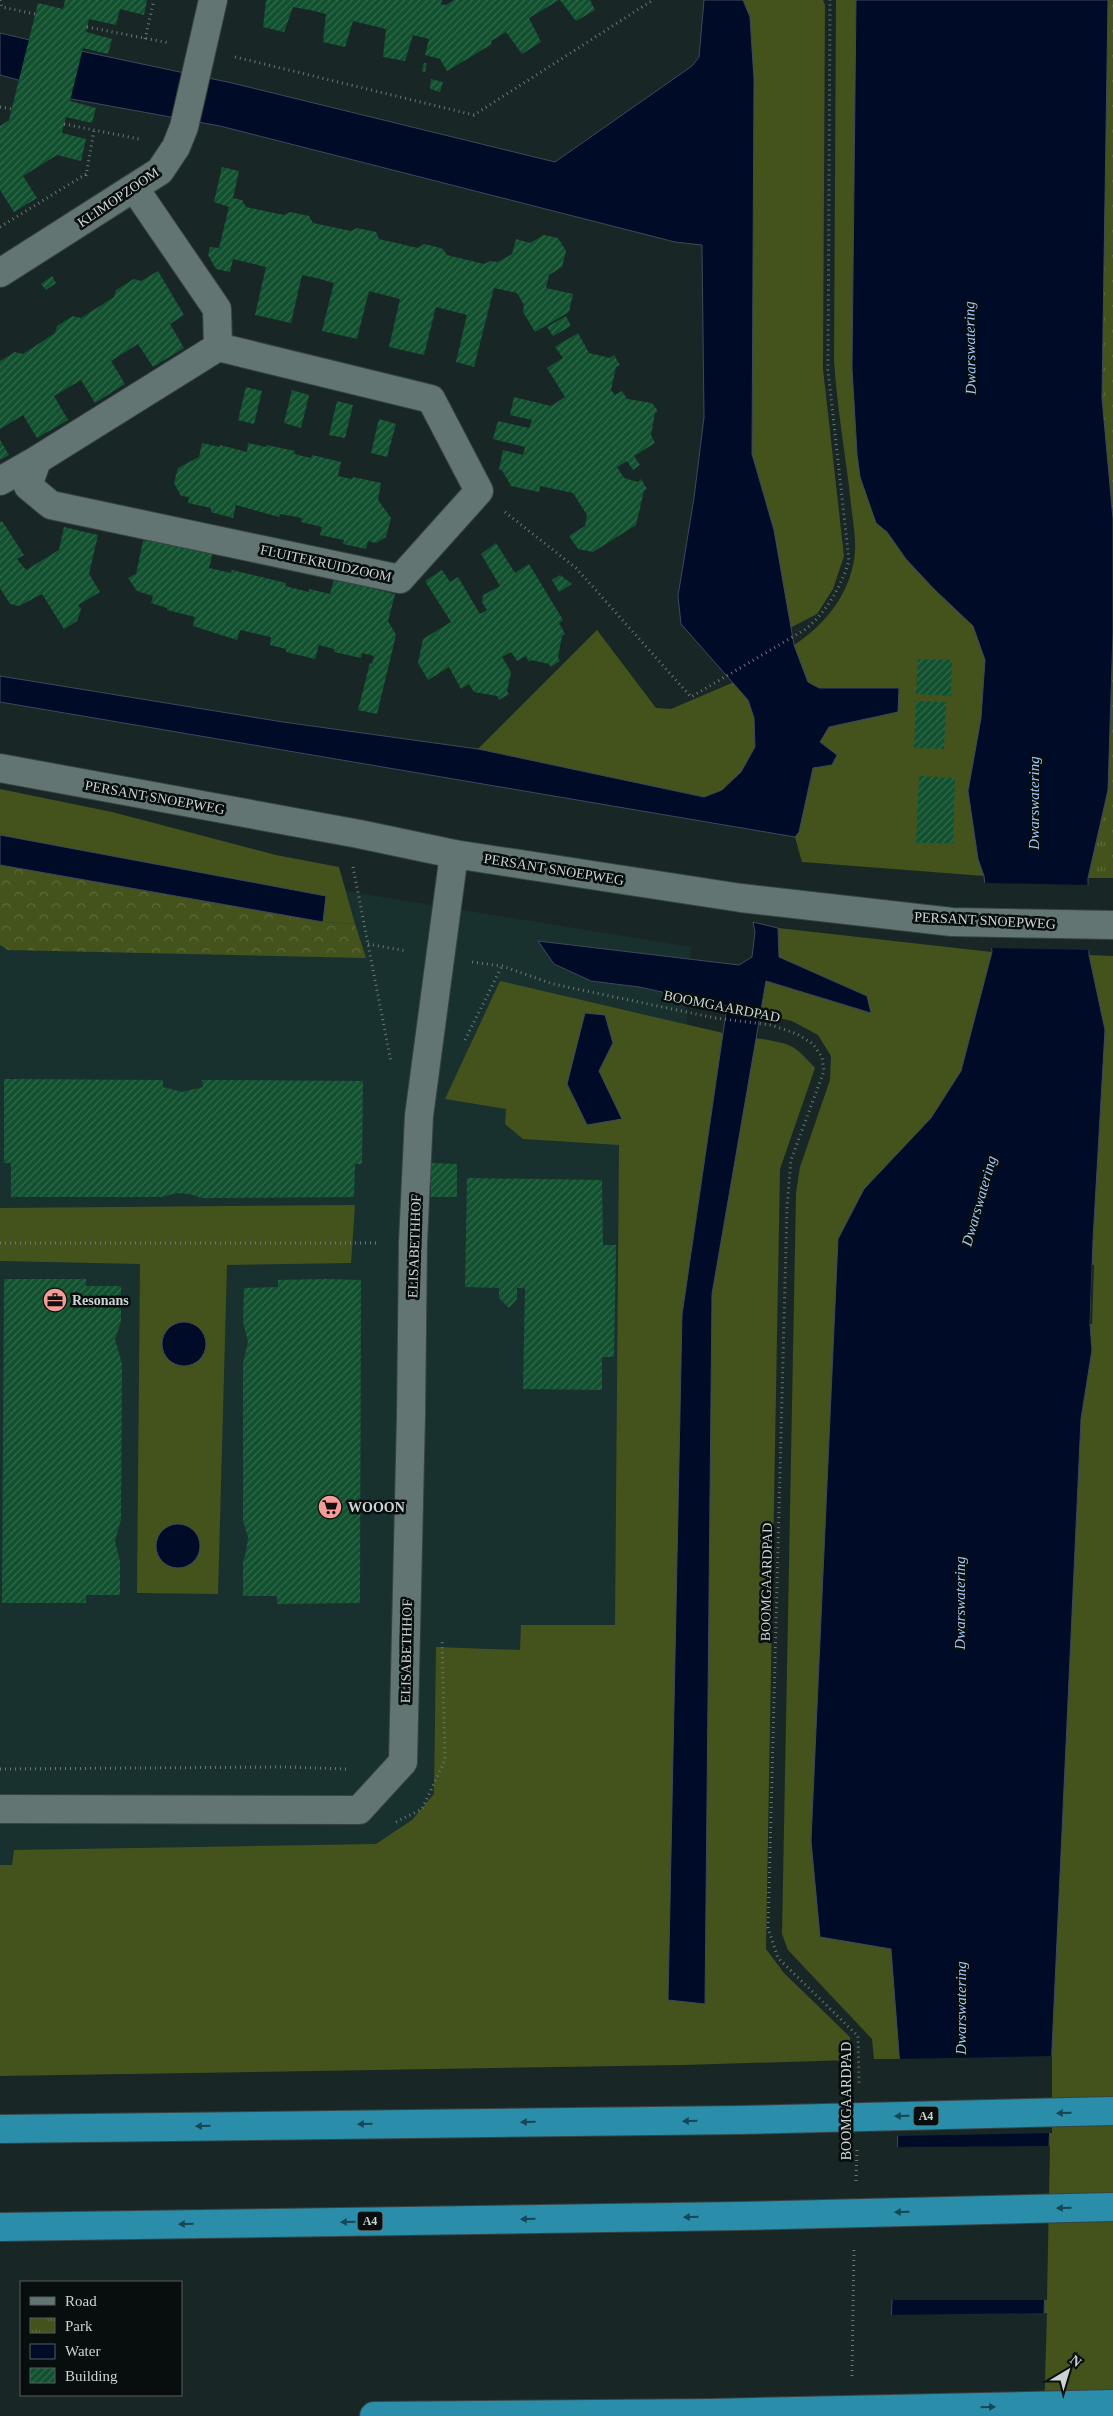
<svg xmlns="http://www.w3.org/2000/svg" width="1113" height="2416" font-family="'Times New Roman',serif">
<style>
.built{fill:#18312f}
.green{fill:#44521c}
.forest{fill:url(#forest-crowns)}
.park{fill:url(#park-tufts)}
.water{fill:#000c27;stroke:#3d485b}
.pier{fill:#182726}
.building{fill:url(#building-hatch)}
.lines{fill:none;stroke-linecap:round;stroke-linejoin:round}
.street-casing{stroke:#374342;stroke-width:30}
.secondary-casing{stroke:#374342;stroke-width:30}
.highway-casing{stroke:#374342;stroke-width:30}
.path{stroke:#6b7776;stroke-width:3;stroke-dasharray:1 4;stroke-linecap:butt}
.street{stroke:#637573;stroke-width:28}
.secondary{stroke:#637573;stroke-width:28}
.highway{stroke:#2a8da9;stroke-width:28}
.highway-bridge-casing{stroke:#374342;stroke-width:30;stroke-linecap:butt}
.highway-bridge{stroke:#2a8da9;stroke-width:28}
.oneway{fill:#174754}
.labels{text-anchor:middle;stroke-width:5;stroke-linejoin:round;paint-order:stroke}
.shield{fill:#080e0e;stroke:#909998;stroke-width:1}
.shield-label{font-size:12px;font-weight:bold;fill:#cbd4d3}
.street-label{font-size:14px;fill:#cbd4d3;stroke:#080e0e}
.poi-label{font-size:14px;font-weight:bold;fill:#cbd4d3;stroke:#080e0e;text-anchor:start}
.water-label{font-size:15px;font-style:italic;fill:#a1c9fb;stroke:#080e0e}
</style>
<defs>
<pattern id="forest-crowns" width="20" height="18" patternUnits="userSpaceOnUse" patternTransform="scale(1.25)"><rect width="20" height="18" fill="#44521c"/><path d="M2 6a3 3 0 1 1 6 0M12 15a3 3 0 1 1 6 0" fill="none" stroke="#5e6a3c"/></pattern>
<pattern id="park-tufts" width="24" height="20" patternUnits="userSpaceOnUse" patternTransform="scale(1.25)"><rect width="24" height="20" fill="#44521c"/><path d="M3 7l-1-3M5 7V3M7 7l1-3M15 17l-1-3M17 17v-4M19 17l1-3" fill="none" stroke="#5e6a3c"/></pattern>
<pattern id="building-hatch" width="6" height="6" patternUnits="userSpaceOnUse" patternTransform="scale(1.25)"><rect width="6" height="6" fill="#11512f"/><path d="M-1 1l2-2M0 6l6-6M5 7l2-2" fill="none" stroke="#32694c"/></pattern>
</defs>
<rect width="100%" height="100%" fill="#182726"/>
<!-- built -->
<path class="built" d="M0,835l691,112 -60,1119h-631z"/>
<!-- green -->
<path class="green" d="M743,0h80l2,5 -2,364 21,187 -11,33 -16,25 -27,14 -16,-98 -22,-76 2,-375 -4,-62z
M836,0h20l-4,368 5,86 19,69 11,9 19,27 27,29 40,38 12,34 -4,58 -3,141 6,17 -182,-14 -7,-25 4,-5 14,-64 19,-3 5,-10 -17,-13 9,-15 69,-15v-24h-79l-11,-6 -14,-37c28,-18 52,-46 59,-80 5,-20 0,-41 -2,-61 -5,-48 -14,-95 -17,-144z
M597,630l59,78 15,1 63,-27 14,18 6,18 1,29 -14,25 -19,18 -18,7 -226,-48z
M0,789l112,23 164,43 63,12 16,57 -32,-2 3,-26 -326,-61z
M778,928l214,24 -31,119 -30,47 -67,71 -26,50 -27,602 80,108 11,110h-28l-2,-20 -84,-89 -6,-16 14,-741 4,-26 30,-87 1,-24 -13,-21 -26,-14 -32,-7 6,-33 104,32 -3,-17 -88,-39z
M1089,955l24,1v1460h-72l11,-367 29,-630 11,-69 -2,-26 3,-84 12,-210z
M500,981l223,52 -41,282 -13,685 35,4 8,-710 44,-256c34,6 36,4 59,30l-35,101 -14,780 18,24 66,64v23l-167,5 -683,11v-211h12l2,-15 362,-6 36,-24 22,-26 2,-147 84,3 1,-25h94l4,-480 -96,-6 -18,-15 1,-15 -61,-10z
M355,1205l-4,58 -124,2 -9,329 -81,-1 3,-329 -140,-3v-53z"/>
<!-- forest -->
<path class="forest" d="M0,865l323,57 32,2 11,34 -358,-8 -8,-5z"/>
<!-- park -->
<path class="park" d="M1106,0h7v519l-11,-121z
M1113,632v246h-25l20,-88z"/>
<!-- water -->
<path class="water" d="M704,0h39l7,17 4,62 -2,375 22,76 20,115 14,37 11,6h80l-1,24 -69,15 -9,15 17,13 -5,10 -19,3 -14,64 -4,5 -795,-135v-26l283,46 195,27 226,48 18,-7 19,-18 14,-25 -1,-29 -6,-18 -67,-76 -3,-28 16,-98 10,-81 -2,-172 -27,-3 -455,-116 -154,-28 10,-48 156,33 323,79 137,-96 7,-9z
M856,0h252l-6,398 11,121v113l-5,158 -20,88 1,77 16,75 -12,210 -3,84 2,26 -11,69 -29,630 -11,367h-153l12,-349 -9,-118 -71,-12 -9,-96 27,-602 26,-50 67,-71 30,-47 31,-119 -8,-76 -6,-17 -10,-68 13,-73 4,-58 -12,-34 -40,-38 -27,-29 -19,-27 -11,-9 -16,-46 -3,-23 -5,-86z
M0,33l38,9 -9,41 -29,-8z
M0,835l326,61 -3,26 -323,-57z
M753,922l25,6 1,29 88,39 4,17 -105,-32 -54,313 -7,710 -37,-4 14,-685 45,-309 -88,-19 -48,-6 -37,-17 -16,-23 201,24 13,-8 3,-25z
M585,1013l20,2 8,28 -14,28 23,48 -35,6 -20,-41z
M162 1344a22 22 0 1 1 44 0a22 22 0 1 1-44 0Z
M156 1546a22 22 0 1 1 44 0a22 22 0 1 1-44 0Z"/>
<!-- pier -->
<path class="pier" d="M983,883l107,2 1,65 -102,-2z
M1092,1265h2l-2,59h-2z
M1052,2056v77l-157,3 2,-77z
M1050,2146l-3,154h-157l5,-153z
M1047,2313l-3,103h-158l3,-101z"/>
<!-- building -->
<path class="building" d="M65,0h82l-3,15 -24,-6 -4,16 -27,-6 -3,13 26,7 -4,15 -25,-6 -13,53 26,7 -4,15 -26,-6 -4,16 24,6 -5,22 -24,-6 -34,21 14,22 -23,14 -14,-22v-64l9,-6 29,-117 25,6z
M266,0h176l-1,4 5,1 8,-5h105l-30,18 12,24 -19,12 -16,-22 -15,9 1,3 -45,27 -7,-12 -15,-4 4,-16 -16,-4 -8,26 -22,-4 3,-28 -33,-8 -8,26 -22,-5 3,-28 -16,-4 -17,-3 -9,25 -21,-5z
M560,0h30l5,10 -19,11z
M424,63h3l-2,9 -3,-1z
M431,79l12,3 -3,10 -10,-3z
M222,167l17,4 -6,27 9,2 4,7 38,8 6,-3 19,4 4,7 38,8 6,-3 19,4 3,7 39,9 6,-4 9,2 10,3 4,6 37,9 6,-3 8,1 14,-8 4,-15 14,4 14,-8 14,3 8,13 -4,16 -13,8 -3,13 27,6 -4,18 -34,20 -12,-20 1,-7 -7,-12 -23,-5 -20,79 -18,-5 11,-47 -31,-8 -12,48 -35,-8 11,-48 -31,-8 -12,48 -35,-8 12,-48 -14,-4 -18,-4 -11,48 -36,-8 11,-48 -33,-8 -3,13 -14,-3 -8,-14 2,-8 9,1 10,-41 -15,-5z
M158,271l26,44 -14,9 14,24 -31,19 -15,-23 -27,17 14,23 -30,19 -14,-23 -27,16 14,24 -31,18 -14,-23 -23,14v-68l15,-9 8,2 32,-21 2,-7 16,-10 8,2 33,-21 2,-7 18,-11 7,2z
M52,276l4,7 -10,7 -5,-6z
M566,316l5,10 -18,10 -6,-9z
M578,333l11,20 21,5 4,-3 6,10 -4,2 -5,23 4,5 7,-4 5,8 25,4 6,8 -3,2 -4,22 4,8 -21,13 6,9 -7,5 -6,-9 -10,6 7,11 14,4 3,-3 6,10 -3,2 -8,34 -43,27 -15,-3 -9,-13 16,-10 2,-11 -14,-22 -33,-7 -1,6 -28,-6 -9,-16h-3l4,-20 20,5 2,-8 -32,-8 5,-18 31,7 3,-8 -22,-5 4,-18 37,9 14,-9 -18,-29 16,-10 -8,-11z
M246,387l16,4 -8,33 -16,-4z
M292,390l17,5 -8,33 -17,-5z
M337,401l16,4 -8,33 -16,-3z
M379,419l17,5 -9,33 -16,-4z
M0,440l9,15 -9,5z
M202,443l18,4v-2l27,7 1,-9 18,4 1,-2 28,6 -1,3 17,4 1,-3 29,7 -3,14 14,3 1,-2 28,6 -3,17 13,18 -5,19 -10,6 -8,-2 -2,8 -23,-5 1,-4 -24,-5 2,-8 -21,-5 1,-4 -22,-4 -1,3 -43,-12 -3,13 -22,-6v-4l-23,-5 1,-6 -8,-1 -7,-13 4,-15 21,-11z
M2,521l22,34 -7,4 9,11 33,-20 5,-23 34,8 -9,39 11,18 -22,13 3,4 -4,12 -13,8 -22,-35 -23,12 -9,-2 -10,-16v-66z
M145,532l23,5 -3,7 48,8 -4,16 22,5 1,-3 54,13 -1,3 24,6v-3l21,5 4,-15 61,15 -7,27 8,14 -19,79 -19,-4 12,-47 2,1 2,-8 -12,-3 -1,5 -27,-6v-3l-15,-4 -4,14 -29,-7v-3l-16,-4 1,-8 -31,-7 -3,10 -44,-14 2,-9 -28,-7v-2l-16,-5 2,-7 -16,-5 -9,-13 8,-4z
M496,543l19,30 14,-9 34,56 -4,3 6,11 -3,2 -4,21 2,4 -9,6 -2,-3 -18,-4 -2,2 -3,-6 -9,5 -6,-9 -9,5 9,15 -4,19 2,3 -10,6 -2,-4 -23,-4 -5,-8 -8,5 -12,-22 -21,13 -10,-17 5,-24 28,-17 -26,-41 17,-11 8,12 8,-5 22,37 7,-4 -5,-8 1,-7 17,-9 -19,-32z
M560,575l12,9 -13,8 -7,-12z
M918,659l34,1 -1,36 -35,-2z
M916,701l30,1 -2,47 -30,-1z
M919,776l36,2 -2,65h-37z
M4,1079l156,1h3v7l19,5 21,-5 -1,-7 161,1 -1,83h-7l-1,33 -152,1 -13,-4 -12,-1 -15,4h-151v-34h-7z
M431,1163l26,1v33h-26z
M467,1178l135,2 1,65h13l-2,112h-12v33l-79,-1 2,-101h-8v11l-8,9 -10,-10v-10l-34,-1z
M4,1279h82v7h35v35l-6,18 7,25 -1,155 -6,22 5,21v33h-34v8h-84z
M326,1279l35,1 -1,323 -83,1v-8h-34v-34l3,-10 2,-15 -5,-16v-158l5,-21 -5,-20 1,-34 34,-1v-7z"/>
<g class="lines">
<!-- street casing -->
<g class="street-casing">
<path id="street" d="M135,189l82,120 1,38
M0,273l160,-102 16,-24 8,-20 29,-127
M218,347l213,52 48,92 -79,88 -349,-74 -23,-19 9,-26z
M0,481l37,-21
M0,1809l359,1 44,-48 8,-347 2,-173 6,-126 35,-262"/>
</g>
<!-- secondary casing -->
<g class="secondary-casing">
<path id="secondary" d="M0,768l359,66 95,20 287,44 211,24 161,3"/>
</g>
<!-- highway casing -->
<g class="highway-casing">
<path id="highway" d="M0,2129l739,-9
M0,2227l739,-11
M374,2416l338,-3"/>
</g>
<!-- path -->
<path class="path" d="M0,0l2,7 33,7
M87,27l83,16
M145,39l9,-39
M235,57l239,58 179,-115
M0,107l12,2
M64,124l75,15
M86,176l8,-46
M0,227l86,-53
M505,512l71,56 115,129 115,-68c22,-19 34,-41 43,-68l-21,-191 2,-370
M353,867l38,195
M368,944l39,7
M472,962l30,4 51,18 162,34 56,7 26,9 16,10 9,13 2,14 -33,89 -4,47 -19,721 10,30 80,78 1,47
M465,1040l37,-74
M0,1243h379
M0,1769l284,-2 65,2
M396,1822l26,-13 23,-49 -3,-121
M856,2181l1,-32
M852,2376l2,-129"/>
<!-- street -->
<use href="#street" class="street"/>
<!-- secondary -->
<use href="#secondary" class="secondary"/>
<!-- highway -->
<use href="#highway" class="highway"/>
<!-- highway-bridge casing -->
<g class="highway-bridge-casing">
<path id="highway-bridge" d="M739,2120l374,-9
M739,2216l374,-9
M712,2413l401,-9"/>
</g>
<!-- highway-bridge -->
<use href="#highway-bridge" class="highway-bridge"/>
</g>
<!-- one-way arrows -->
<defs><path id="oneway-solid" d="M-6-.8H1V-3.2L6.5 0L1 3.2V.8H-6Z" transform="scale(1.25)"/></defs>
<g class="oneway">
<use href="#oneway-solid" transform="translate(1064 2113) rotate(179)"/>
<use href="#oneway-solid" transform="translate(902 2116) rotate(179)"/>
<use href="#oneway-solid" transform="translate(690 2121) rotate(179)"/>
<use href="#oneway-solid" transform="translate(528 2122) rotate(179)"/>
<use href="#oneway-solid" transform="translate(365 2124) rotate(179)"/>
<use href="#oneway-solid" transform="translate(203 2126) rotate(179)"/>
<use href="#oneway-solid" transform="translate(1064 2208) rotate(179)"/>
<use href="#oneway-solid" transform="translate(902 2212) rotate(179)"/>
<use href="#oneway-solid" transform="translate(691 2217) rotate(179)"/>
<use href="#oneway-solid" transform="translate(528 2219) rotate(179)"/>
<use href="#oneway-solid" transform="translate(348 2222) rotate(179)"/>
<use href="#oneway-solid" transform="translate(186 2224) rotate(179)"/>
<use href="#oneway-solid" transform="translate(988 2407) rotate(-1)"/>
</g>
<!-- icons -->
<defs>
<g id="office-disc" transform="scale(1.25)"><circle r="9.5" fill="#f59c96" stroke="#080e0e"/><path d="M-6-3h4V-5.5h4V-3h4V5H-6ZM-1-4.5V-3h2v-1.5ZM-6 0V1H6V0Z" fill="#111"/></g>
<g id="supermarket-disc" transform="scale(1.25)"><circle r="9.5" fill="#f59c96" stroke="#080e0e"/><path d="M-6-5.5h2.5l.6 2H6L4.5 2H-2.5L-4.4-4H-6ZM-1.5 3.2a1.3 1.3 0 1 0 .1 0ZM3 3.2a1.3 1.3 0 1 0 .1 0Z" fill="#111"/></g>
</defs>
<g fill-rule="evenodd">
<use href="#office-disc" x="55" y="1300"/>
<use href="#supermarket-disc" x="330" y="1507"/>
</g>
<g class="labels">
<!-- shield labels -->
<g class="shield">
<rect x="913.5" y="2106.5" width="25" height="19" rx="4"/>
<rect x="357.5" y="2211.5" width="25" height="19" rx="4"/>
</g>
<g class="shield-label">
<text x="926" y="2120">A4</text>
<text x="370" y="2225">A4</text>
</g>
<!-- street labels -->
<g class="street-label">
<text transform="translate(118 197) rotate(-34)" y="5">KLIMOPZOOM</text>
<text transform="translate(326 563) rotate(12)" y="5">FLUITEKRUIDZOOM</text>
<text transform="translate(155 797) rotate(10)" y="5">PERSANT SNOEPWEG</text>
<text transform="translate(554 869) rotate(9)" y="5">PERSANT SNOEPWEG</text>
<text transform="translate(985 920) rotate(3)" y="5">PERSANT SNOEPWEG</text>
<text transform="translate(722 1006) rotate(11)" y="5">BOOMGAARDPAD</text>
<text transform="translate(414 1246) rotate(-88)" y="5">ELISABETHHOF</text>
<text transform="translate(766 1582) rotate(-89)" y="5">BOOMGAARDPAD</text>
<text transform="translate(406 1651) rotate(-89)" y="5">ELISABETHHOF</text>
<text transform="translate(846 2101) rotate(-90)" y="5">BOOMGAARDPAD</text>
</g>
<!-- poi labels -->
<g class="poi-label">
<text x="72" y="1305">Resonans</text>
<text x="348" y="1512">WOOON</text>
</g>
<!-- water labels -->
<g class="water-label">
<text transform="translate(970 348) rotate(-91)" y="5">Dwarswatering</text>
<text transform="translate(1034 803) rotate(-90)" y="5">Dwarswatering</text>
<text transform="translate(979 1201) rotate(-74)" y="5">Dwarswatering</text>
<text transform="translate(960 1603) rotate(-90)" y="5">Dwarswatering</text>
<text transform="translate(961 2008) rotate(-90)" y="5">Dwarswatering</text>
</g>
</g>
<!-- legend -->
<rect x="20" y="2281" width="162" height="115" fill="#080e0e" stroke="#565d5d"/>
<rect x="30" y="2297" width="25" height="8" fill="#637573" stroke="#565d5d"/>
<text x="65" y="2306" font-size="15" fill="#cbd4d3">Road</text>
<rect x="30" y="2318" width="25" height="15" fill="url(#park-tufts)" stroke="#565d5d"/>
<text x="65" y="2331" font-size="15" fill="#cbd4d3">Park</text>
<rect x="30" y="2344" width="25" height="15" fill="#000c27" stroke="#565d5d"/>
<text x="65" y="2356" font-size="15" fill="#cbd4d3">Water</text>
<rect x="30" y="2368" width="25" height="15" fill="url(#building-hatch)" stroke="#565d5d"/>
<text x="65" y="2381" font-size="15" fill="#cbd4d3">Building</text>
<!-- north arrow -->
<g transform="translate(1068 2371) rotate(38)" stroke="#080e0e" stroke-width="4" paint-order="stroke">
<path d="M0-4L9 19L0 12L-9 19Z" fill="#cbd4d3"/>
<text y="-8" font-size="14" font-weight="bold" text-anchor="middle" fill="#cbd4d3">N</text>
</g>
</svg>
